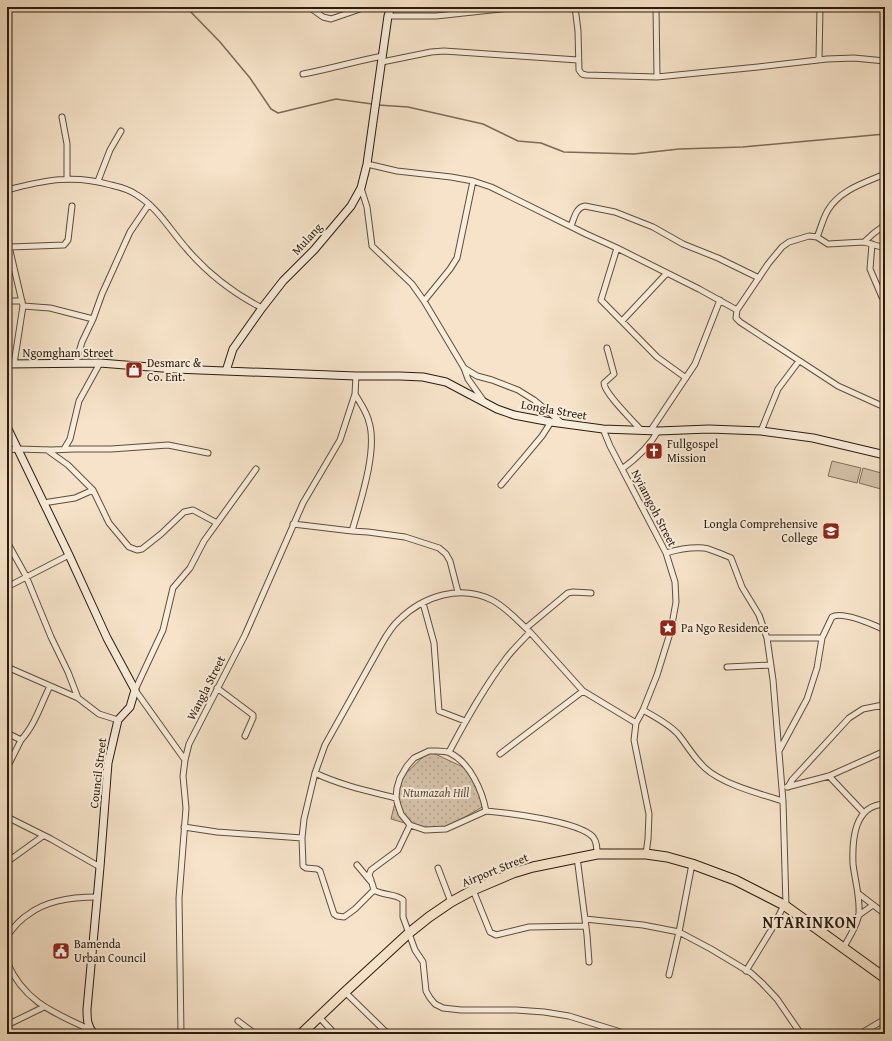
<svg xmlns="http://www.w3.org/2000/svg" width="892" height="1041" font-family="'Gentium Book Plus',serif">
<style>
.park{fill:url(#park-dots);stroke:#806e5b}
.pitch{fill:#d4c1a9;stroke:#806e5b}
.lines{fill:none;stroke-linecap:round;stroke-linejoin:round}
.stream{stroke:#7c6a57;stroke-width:1.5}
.street-casing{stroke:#5e4d3c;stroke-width:7}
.secondary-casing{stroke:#2c1b0d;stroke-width:9}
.highway-casing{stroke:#2c1b0d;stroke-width:11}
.street{stroke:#f9eddc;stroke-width:5}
.secondary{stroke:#f9eddc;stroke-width:7}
.highway{stroke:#f6e3c9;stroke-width:9}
.labels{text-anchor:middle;stroke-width:4;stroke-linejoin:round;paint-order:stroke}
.street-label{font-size:12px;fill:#2c1b0d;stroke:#f9eddc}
.poi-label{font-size:12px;fill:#2c1b0d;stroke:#f9eddc;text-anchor:start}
.park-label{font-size:12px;font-style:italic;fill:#5e4d3c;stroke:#f9eddc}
.district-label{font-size:16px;font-weight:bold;letter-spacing:1px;fill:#2c1b0d;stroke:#f9eddc}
</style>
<defs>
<pattern id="park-dots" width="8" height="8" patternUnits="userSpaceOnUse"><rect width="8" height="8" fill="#d4c1a9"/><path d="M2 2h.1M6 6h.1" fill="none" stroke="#b6a590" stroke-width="1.8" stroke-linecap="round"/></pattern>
</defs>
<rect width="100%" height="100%" fill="#f6e3c9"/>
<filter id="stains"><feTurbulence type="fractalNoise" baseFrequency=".005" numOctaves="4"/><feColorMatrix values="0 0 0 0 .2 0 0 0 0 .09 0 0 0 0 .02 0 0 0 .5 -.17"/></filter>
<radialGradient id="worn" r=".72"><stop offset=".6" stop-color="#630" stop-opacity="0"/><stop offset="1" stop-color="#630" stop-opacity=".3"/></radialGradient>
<!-- park -->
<path class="park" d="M429,751l38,18 14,23 3,14 -40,23h-19l-34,-10 10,-41z"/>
<!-- pitch -->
<path class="pitch" d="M832,461l29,7 -4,15 -29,-7z
M863,468l22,6 -4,15 -22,-6z"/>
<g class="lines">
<!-- stream -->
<path class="stream" d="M186,7l34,35 30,36 21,31 7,4 58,-14 36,5
M378,105l30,2 75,17 35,17 23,2 23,9 70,2 45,-5 64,-2 142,-13"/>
<!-- street casing -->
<g class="street-casing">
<path id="street" d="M309,7l14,10 8,2 35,-12
M575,7l3,24 1,39 3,4 4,1 71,2 101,-10 69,-8 27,-1 31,3
M656,7l1,70
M388,16h48l84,-9
M819,60l1,-53
M382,62l49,-10 13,-1 134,9
M303,74c27,-5 53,-13 80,-18
M62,117l5,27v34
M367,164l30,7 54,6 22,4 18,6 95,47 31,14 -16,52 56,57 29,21
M98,181l12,-31 11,-19
M361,188l6,19 5,39 40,38 12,17 40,67 4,11 15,21
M7,190c38,-10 66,-16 104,-5 9,2 19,5 26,10 21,13 33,35 49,53 21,25 47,45 76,60
M885,225l-11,8 -10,9 21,6
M571,226c3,-7 5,-19 14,-20l30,6 38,15 30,17 35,14 41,20
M817,237c4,-9 6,-19 11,-27 12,-20 36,-27 57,-36
M7,238l16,68 -9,58
M864,242l-36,2 -11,-7 -8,-1 -20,6 -7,5 -14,17 -31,46 -1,8 4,4 98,64 42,19
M872,244l-2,25 12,28
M10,247l54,-2 4,-5 4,-34
M617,248l82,41 38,21
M7,301h15
M424,301l26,-32 7,-11 16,-77
M23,306l27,2 43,11 -11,23 -6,20
M93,319l9,-25 28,-62 19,-28
M622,321l45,-48
M607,348l7,26 -10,9c0,10 30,39 37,47
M464,368l13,8 15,4 26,10 16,10 28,23
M603,429l7,17 56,107 9,29 1,20 -5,28 -14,45 -14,35 -7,13 -2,17 15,74 -1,25 -2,15
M651,430l44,-66 25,-64
M761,431l17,-42 21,-28
M64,449l6,-10 9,-38 21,-38
M7,450l11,-1 33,1 23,-1h37l57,-4 40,8
M47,450l21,15 25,25 16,33 20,24 8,3 5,-1 19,-15 23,-22 9,-2 24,13
M622,469c15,-11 27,-22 36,-38
M501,485l41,-49 9,-14
M43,503l32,-5 18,-8
M293,524l59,7 16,1 37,5 34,11 7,6 4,7 8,31
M352,531c8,-28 26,-81 17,-109 -2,-10 -9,-19 -14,-28
M7,542l19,34 25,61 17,35 10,26
M666,553c13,-4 25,-6 38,-5 3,0 23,8 27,10l11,29 17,28 8,23 6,42 10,121 3,105
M7,587l62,-32
M423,603l11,40 5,68 26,10
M526,628l42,-35 5,-1 18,1
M767,638h55
M7,667l71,31 21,16 19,6
M727,667l44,-2
M885,672l-1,4 -1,29 2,18
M217,688l36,27v3l-8,18
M643,710c12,7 26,14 35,24 9,11 16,24 27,34 17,16 55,26 78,33
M7,733l14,7c14,-15 20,-36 29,-54
M429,751c6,0 16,-1 21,2 20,10 32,37 36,58l-40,18 -21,1 -15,-5 -9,-11 -3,-9 -2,-7 1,-10 3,-10 7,-12 7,-8z
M779,751l28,-52 10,-31 5,-30 10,-21c10,-6 42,8 53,13
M449,752c17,-32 34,-63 56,-92 7,-10 17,-19 25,-28l53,59 53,32
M500,754l83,-63
M185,760l-50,-70 28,-60 10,-42 17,-20 14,-27 52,-72
M7,768l14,-28
M315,773c25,12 53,18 81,25
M829,776l34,36
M787,787l42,-11 56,-25
M788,787l4,-7 57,-62 14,-9 20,-4
M486,811c22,2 92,10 107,26 4,5 4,11 4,17
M7,817l44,22 49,28
M184,827l33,5 85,6
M577,857l10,78 2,27
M7,862l36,-26
M357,865l15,18 2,7c9,6 21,3 29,10v17l12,33 8,12 3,29 4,7 5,6 8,4 18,2h55l28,2 25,4 58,18
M438,868l13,34
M371,880l-2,-5 2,-5 27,-20 12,-25
M374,890l-19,19 -11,8 -7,-1 -3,-2 -14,-43 -3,-2 -11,-1 -3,-2 -1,-28 2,-19 11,-46 10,-28 56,-100c5,-9 10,-18 18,-25 24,-24 62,-36 93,-20 15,8 26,21 38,32
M473,890l17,42 6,3 33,-8 57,-1
M859,894l26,20
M859,915l14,-10
M585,919l58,6 36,7 32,17 40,24 11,10 15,16 24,35
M7,936c6,-8 13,-17 22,-22 18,-14 46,-17 68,-17
M844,947c5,-10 14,-22 15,-34 1,-17 -4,-32 -6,-49 -1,-24 1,-59 32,-60
M7,962c17,40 47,51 84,68
M746,971l27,-44 11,-22
M669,975l10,-43 13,-68
M345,992l43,42
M319,1017l16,17
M238,1021l17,13
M7,1025l37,-18
M181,1034l-2,-136 7,-90 -3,-32 2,-16 4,-16 56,-109 58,-132 37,-63 15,-46 1,-18
M860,1034l25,-15"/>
</g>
<!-- secondary casing -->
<g class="secondary-casing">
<path id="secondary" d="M7,364l93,-1 75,6 181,7h44l23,1 23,5 51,27 17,6 37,7 52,7 55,2 51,-2 52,2 52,7 72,17
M226,371l7,-22 29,-41 21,-27 31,-31 37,-44 10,-18 6,-24 21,-148 3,-9
M7,427l62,128 38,83 28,52 -5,17 -12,13 -10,43 -8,104 -13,142c0,10 0,17 7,25"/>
</g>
<!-- highway casing -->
<g class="highway-casing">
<path id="highway" d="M301,1034l44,-42 64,-59 20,-16 22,-15 22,-12 40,-17 20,-6 64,-13h49l21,3 25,7 43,16 49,25 101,73"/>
</g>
<!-- street -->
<use href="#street" class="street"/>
<!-- secondary -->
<use href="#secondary" class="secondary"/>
<!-- highway -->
<use href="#highway" class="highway"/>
</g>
<!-- icons -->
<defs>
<g id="shop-square" transform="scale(0.9)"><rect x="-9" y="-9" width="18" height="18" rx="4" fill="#8f2418" stroke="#f9eddc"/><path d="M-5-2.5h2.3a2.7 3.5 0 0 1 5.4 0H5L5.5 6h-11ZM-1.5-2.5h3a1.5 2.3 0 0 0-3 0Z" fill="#fff"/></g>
<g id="church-square" transform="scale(0.9)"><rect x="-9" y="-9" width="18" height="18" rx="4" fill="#8f2418" stroke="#f9eddc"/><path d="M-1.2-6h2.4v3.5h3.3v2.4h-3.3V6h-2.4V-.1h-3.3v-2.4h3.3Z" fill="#fff"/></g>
<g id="school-square" transform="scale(0.9)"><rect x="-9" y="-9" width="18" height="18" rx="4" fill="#8f2418" stroke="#f9eddc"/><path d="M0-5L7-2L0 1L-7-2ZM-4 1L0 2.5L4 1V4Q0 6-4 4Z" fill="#fff"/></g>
<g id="sight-square" transform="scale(0.9)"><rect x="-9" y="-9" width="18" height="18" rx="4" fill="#8f2418" stroke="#f9eddc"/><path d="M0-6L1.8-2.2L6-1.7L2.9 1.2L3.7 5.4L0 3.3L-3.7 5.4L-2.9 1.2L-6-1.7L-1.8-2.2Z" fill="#fff"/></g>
<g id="civic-square" transform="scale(0.9)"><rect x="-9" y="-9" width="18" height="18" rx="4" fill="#8f2418" stroke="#f9eddc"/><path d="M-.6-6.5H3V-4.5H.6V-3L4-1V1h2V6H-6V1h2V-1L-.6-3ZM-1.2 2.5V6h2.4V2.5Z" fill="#fff"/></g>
</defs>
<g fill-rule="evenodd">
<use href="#shop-square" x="134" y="370"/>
<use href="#church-square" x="654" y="451"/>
<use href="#school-square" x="831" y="531"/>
<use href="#sight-square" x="668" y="628"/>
<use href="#civic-square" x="61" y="951"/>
</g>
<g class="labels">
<!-- street labels -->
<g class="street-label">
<text transform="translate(307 239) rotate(-48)" y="4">Mulang</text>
<text x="68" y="357">Ngomgham Street</text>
<text transform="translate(554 410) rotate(10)" y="4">Longla Street</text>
<text transform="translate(654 508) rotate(63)" y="4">Nyiamgoh Street</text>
<text transform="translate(206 688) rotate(-63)" y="4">Wangla Street</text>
<text transform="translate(98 773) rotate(-83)" y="4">Council Street</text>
<text transform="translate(495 870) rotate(-22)" y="4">Airport Street</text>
</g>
<!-- poi labels -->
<g class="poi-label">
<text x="147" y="367">Desmarc &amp;<tspan x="147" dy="14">Co. Ent.</tspan></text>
<text x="667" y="448">Fullgospel<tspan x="667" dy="14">Mission</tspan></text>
<text x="818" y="528" text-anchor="end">Longla Comprehensive<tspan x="818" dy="14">College</tspan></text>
<text x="681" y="632">Pa Ngo Residence</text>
<text x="74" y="948">Bamenda<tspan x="74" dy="14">Urban Council</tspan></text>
</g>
<!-- park labels -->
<g class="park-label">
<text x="436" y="797">Ntumazah Hill</text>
</g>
<!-- district labels -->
<g class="district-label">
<text x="810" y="928">NTARINKON</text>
</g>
</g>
<!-- margin -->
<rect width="892" height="1041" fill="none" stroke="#f6e3c9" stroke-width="24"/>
<rect x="8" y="8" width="876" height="1025" fill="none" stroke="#2c1b0d" stroke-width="2"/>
<rect x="12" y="12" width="868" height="1017" fill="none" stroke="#2c1b0d"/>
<rect width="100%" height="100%" filter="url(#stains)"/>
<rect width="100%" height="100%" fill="url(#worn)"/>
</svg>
